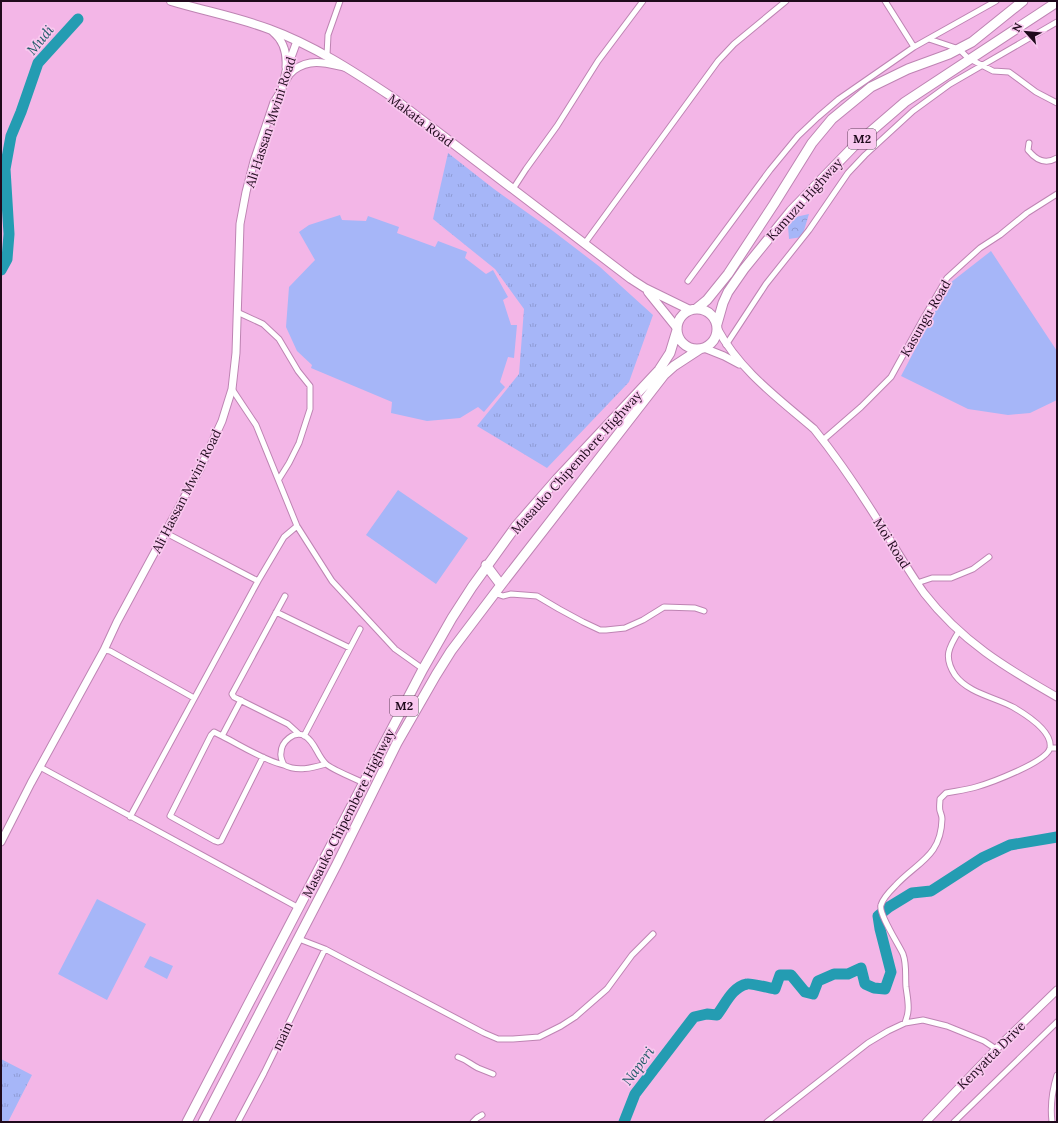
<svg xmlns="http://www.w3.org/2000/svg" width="1058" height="1123" font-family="Lora,serif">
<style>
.green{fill:#a6b6f8}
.forest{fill:url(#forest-crowns)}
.park{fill:url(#park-tufts)}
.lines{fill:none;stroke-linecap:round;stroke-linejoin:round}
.river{stroke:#249cb2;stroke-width:11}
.street-casing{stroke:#be84b3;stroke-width:7}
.secondary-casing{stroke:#be84b3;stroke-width:9}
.primary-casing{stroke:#be84b3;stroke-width:10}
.highway-casing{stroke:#be84b3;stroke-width:11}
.street{stroke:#fff;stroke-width:5}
.secondary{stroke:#fff;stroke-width:7}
.primary{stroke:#fff;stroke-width:8}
.highway{stroke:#fff;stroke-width:9}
.labels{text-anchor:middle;stroke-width:3.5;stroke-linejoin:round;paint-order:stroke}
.shield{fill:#f9c8ef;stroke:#60435b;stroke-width:1}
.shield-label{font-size:12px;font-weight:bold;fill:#1f0a1c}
.street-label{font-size:13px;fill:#1f0a1c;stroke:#f9c8ef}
.water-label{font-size:14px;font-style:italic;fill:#1e5b67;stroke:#f9c8ef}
</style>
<defs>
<pattern id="forest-crowns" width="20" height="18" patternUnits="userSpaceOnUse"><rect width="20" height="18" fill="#a6b6f8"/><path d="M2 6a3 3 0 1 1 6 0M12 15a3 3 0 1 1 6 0" fill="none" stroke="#8e9bd4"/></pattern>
<pattern id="park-tufts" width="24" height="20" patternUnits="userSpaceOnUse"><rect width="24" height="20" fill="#a6b6f8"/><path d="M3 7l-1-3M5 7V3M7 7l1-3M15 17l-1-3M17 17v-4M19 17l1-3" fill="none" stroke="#8e9bd4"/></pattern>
</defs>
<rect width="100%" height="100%" fill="#f3b6e7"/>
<!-- green -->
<path class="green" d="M340,215l2,5 24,1 2,-5 31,11 -2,6 38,14 3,-6 29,11 -2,6 21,16 7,-4 15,27 -5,3 8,25h6l-3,33 -6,-1 -8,25 5,5 -21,25 -6,-5 -18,11 -33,3 -36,-8 1,-11 -81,-34 1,-3 -15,-14 -11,-24 3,-40 26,-27 -16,-28 10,-7z
M991,251l66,100v49l-27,13 -22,2 -40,-6 -67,-33 49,-93z
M398,490l70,48 -32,46 -70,-49z
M97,899l49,25 -39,76 -49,-26z
M150,956l23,10 -6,13 -23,-12z"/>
<!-- forest -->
<path class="forest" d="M809,214l-7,23 -13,2 -1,-13 3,-8z"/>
<!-- park -->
<path class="park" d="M448,153l46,36 59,42 47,36 53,48 -24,67 -82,86 -70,-42 42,-52 5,-65 -29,-40 -62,-50z
M1,1059l31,16 -24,47h-7z"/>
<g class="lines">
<!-- river -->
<path class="river" d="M1,270l6,-11 2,-25 -4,-65 6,-33 10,-24 17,-49 40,-44
M624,1122l11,-28 59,-77 13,-3 10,1c8,-10 15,-28 30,-31 4,-1 22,4 28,5l5,-14h11l14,17 8,2 5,-13 16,-7h14l13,-6 4,16 9,4 11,1 6,-17 -11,-43 -2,-13 11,-9 23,-14 19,-2 51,-33 28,-13 47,-8"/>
<!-- street casing -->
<g class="street-casing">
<path id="street" d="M885,1l29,46
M929,39l30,10 9,9 25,13 16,1 27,20 21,11
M327,55l1,-20 12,-34
M1029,143l-1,7c8,10 17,15 29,8
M513,189l13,-20 31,-43 41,-65 45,-60
M585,243l133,-182 16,-17 52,-43
M688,281l82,-111 28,-34 20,-19 21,-18 75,-52 82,-46
M237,312l26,12 16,15 19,32 12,15v23l-11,34 -10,20 -10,16
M726,345l40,-61 43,-54 39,-57 17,-18 48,-44 37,-27 107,-62
M232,389l24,36 41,101 35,55 63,68 28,20
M823,440l38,-33 30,-30 32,-58 24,-41 33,-30 20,-13 27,-22 30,-19
M166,533l92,48
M917,583l15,-5h19l22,-9 16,-12
M494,593l9,3 8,-2 26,2 22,13 24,13 17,8h6l19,-2 18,-8 21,-13 31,1 9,3
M285,596l-53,98 2,3 54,27 11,10
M276,612l74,36
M104,650l6,1 84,47
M222,736l19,-36
M304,736l56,-107
M1050,748h7
M263,757l-42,84 -3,1 -3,-1 -45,-25 41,-81 3,-3 8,4c18,9 43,25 62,29
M326,764c-14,4 -29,8 -42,1 -2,-4 -4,-8 -3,-12 0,-11 13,-23 24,-17 10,6 12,19 20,27 5,6 31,16 39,20
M40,767l259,141
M130,817l128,-236 26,-44 13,-11
M299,939l26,10 159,84 14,6h15l26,-2 22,-11 14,-9 32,-28 25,-34 21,-21
M905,1023c1,-4 3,-8 3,-12 1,-7 -1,-16 -2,-24 -1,-11 1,-22 -3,-33 -4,-9 -25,-41 -22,-49 2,-7 9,-14 14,-19 22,-24 46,-29 47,-67 0,-3 -1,-5 -2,-8 -1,-4 0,-9 0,-12l6,-6c10,-2 20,-3 30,-6 14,-4 71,-25 74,-39 3,-17 -25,-34 -37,-41 -19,-10 -45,-14 -58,-32 -12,-18 -6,-28 4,-44
M458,1057c9,3 12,7 20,11 5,2 10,4 15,6
M238,1122l26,-49 61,-124
M473,1122l4,-4 5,-3
M767,1122l101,-79 20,-12 17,-8 18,-3 24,6 37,15 12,8
M954,1122l103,-100
M1052,1122c-2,-17 0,-31 5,-47"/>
</g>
<!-- secondary casing -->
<g class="secondary-casing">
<path id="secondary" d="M273,32c11,9 14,21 13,35
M286,80c2,-5 4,-7 8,-10 16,-12 32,-7 50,-3
M717,328c23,43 61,70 97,101 25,31 47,64 68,98 14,22 27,45 42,66 37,48 82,75 133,104
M704,348l20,8 15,8
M1,842l30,-59 73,-133 13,-28 75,-139 8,-14 22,-48 10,-32 4,-36 4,-129 6,-32 8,-31 20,-59 8,-13 4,-18 11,-30
M926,1122l70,-73 61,-59"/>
</g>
<!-- primary casing -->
<g class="primary-casing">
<path id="primary" d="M171,1c33,10 66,16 98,28 44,16 84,42 123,68l239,182 14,9 45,22
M648,292l29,36"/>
</g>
<!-- highway casing -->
<g class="highway-casing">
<path id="highway" d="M696,309l11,-9 21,-26 46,-70 38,-61 20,-24 39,-32 37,-18 41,-15 23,-12 51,-41
M677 329a20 20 0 1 1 40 0a20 20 0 1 1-40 0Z
M717,324l6,-21 5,-11 16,-23 47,-58 63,-65 51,-44 152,-100
M486,565l15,20
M187,1122l236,-453 29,-51 20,-31 44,-61 41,-47 102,-109 11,-17 7,-23
M203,1122l134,-258 60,-121 39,-68 15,-24 50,-66 163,-210 10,-9 26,-17"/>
</g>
<!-- street -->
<use href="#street" class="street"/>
<!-- secondary -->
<use href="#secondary" class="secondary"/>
<!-- primary -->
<use href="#primary" class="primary"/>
<!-- highway -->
<use href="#highway" class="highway"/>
</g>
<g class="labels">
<!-- shield labels -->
<g class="shield">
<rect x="848" y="129" width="28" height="20" rx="3"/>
<rect x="390" y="696" width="28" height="20" rx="3"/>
</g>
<g class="shield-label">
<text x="862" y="143">M2</text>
<text x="404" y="710">M2</text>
</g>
<!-- street labels -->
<g class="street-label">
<text transform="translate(421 120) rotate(37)" y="5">Makata Road</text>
<text transform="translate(270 122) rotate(-72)" y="5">Ali Hassan Mwini Road</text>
<text transform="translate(804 199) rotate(-48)" y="5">Kamuzu Highway</text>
<text transform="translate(925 318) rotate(-60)" y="5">Kasungu Road</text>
<text transform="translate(576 462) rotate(-48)" y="5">Masauko Chipembere Highway</text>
<text transform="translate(186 491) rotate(-63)" y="5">Ali Hassan Mwini Road</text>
<text transform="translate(892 543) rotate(58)" y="5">Moi Road</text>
<text transform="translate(348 813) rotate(-63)" y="5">Masauko Chipembere Highway</text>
<text transform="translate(282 1036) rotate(-64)" y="5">main</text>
<text transform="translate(991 1055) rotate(-45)" y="5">Kenyatta Drive</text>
</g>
<!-- water labels -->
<g class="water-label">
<text transform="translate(40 40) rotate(-51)" y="5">Mudi</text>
<text transform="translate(638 1066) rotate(-54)" y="5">Naperi</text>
</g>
</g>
<!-- border -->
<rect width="1058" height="1123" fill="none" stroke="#1f0a1c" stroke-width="4"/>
<!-- north arrow -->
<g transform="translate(1026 32) rotate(297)" stroke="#f9c8ef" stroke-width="3" paint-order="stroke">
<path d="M0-3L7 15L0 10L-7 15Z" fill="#1f0a1c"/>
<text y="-6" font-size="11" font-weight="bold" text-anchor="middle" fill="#1f0a1c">N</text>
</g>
</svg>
